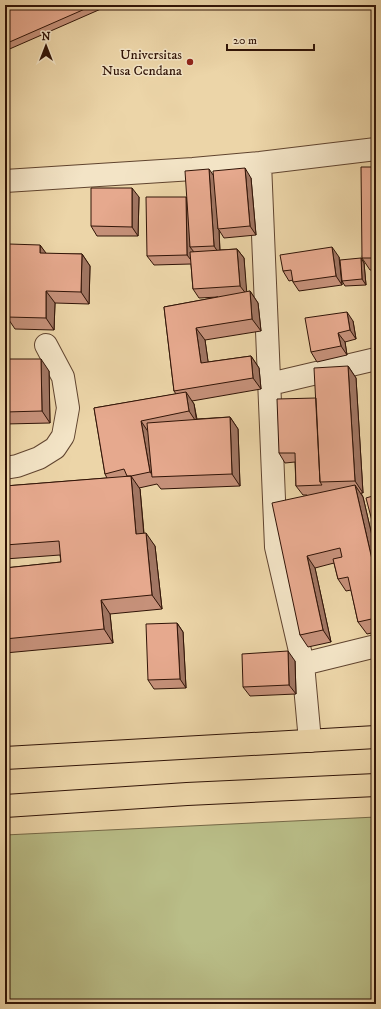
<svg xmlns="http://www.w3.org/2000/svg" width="381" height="1009" font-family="'IM FELL DW Pica',serif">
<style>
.green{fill:#b9bd87;stroke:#756847}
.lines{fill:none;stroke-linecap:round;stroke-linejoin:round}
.minor-casing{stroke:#60442f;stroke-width:24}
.highway-casing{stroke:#311407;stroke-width:24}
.minor{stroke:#f3e4c6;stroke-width:22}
.highway{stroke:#ecd5a8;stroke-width:22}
.wall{fill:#c6917a;stroke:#311407}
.shaded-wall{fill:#a17663;stroke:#311407}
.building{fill:#e6a98e;stroke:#311407}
.poi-dot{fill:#8f2418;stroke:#f3e4c6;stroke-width:1.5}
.labels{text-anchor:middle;stroke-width:3;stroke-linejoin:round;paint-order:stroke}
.poi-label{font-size:14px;fill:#311407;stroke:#f3e4c6;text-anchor:end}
</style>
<rect width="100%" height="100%" fill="#ecd5a8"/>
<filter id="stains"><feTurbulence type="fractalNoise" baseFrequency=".005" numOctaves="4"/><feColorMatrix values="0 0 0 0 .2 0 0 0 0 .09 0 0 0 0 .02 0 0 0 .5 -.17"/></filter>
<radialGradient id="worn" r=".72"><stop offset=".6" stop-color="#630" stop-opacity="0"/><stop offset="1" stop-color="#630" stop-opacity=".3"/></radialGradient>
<!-- green -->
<path class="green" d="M376,817v187h-368l-3,-9v-160z"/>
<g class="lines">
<!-- minor casing -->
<g class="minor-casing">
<path id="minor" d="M260,163l16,384 27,117 7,77
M5,181l188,-12 67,-6 116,-14
M270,384l106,-25
M5,468l12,-2 22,-8 16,-10 8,-12 5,-28 -5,-31 -17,-32
M303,664l73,-18"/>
</g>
<!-- highway casing -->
<g class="highway-casing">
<path id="highway" d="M5,758l371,-21
M5,806l182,-12 189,-9"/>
</g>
<!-- minor -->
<use href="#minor" class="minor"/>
<!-- highway -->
<use href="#highway" class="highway"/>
</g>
<!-- wall -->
<path class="wall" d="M5,5h105l-105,46z
M376,167v103h-6l-8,-12z
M213,175l38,3 5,57 -32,3 -5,-8 1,20 17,-1 7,9 2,34 4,-1 8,12 3,28 -56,9 3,22 43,-6 8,12 2,21 -69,12 2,3 3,15 33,-2 8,12 2,57 -79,3 -4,-5 -18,4 1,1 4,44 11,13 7,63 -52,5 3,29 -108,10v-85l56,-6 -1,-7 -55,4v-73l102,-8 -2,-4 -11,-66 82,-14 -2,-3 -10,-84 54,-10 -19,1 -6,-9 -2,-25 -37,1 -7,-9 39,-59 1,1z
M139,197l-1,39h-41l-6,-10z
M40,245l6,9h36l8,12 -1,38 -34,-1 -1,27 -39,-1 -8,-12z
M339,257l2,21 20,-20 3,5 2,22 -21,1 -3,-5v4l-43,6 -6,-9v-2l-4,1 -6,-10z
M353,321l3,18 -11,3 2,13 -30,7 -6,-10z
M5,359l44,12 1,52 -45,1z
M348,366l8,12 7,115h-2l2,4 13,56v79l-9,2 -9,-12 -7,-32 -5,1 -8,-12 -4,-16 -19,5 16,74 -23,5 -8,-12 7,-140h-4l-7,-9 -1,-24 -10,1 -6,-10 37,-55z
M177,623l6,9 3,56 -32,1 -6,-9z
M295,661l1,33 -46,2 -7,-9z"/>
<!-- shaded-wall -->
<path class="shaded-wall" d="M245,168l6,10 5,57 -6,-9z
M209,169l7,10 2,50 1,1 1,25 -6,-9z
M132,188l7,9 -1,39 -6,-9z
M186,197l7,9 -3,41 4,5v12l-7,-9z
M40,245l9,12 -9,-4z
M332,247l7,10 3,28 -6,-9z
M237,249l7,9 3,37 -7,-9z
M82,254l8,12 -1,38 -8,-12z
M361,258l3,5 2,22 -4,-6z
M46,291l9,12 -1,27 -8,-12z
M250,291l8,12 3,28 -9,-12z
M347,312l6,9 3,18 -6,-9z
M196,328l9,12 5,35 -9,-12z
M338,333l7,9 2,13 -6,-9z
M251,356l8,12 2,21 -8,-11z
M41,359l8,12 1,52 -8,-12z
M348,366l8,12 7,115 -8,-12z
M186,392l8,12 3,19 -8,-12z
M230,417l8,12 2,57 -8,-12z
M141,421l8,12 5,44 -4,-5z
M131,476l9,13 5,59 -9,-14z
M355,485l8,12 13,56v24z
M146,533l9,13 7,63 -10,-14z
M307,556l8,12 16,74 -8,-12z
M101,600l9,14 3,29 -9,-14z
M177,623l6,9 3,56 -6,-9z
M288,651l7,10 1,33 -7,-9z"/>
<!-- building -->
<path class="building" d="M5,5h89l-89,39z
M361,167h15v91h-14z
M245,168l5,58 -32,3 -5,-58z
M209,169l5,77 -24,1 -5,-76z
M91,188h41v39l-41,-1z
M146,197h40l1,58 -40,1z
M9,244l31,1v8l42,1 -1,38 -35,-1v27l-39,-1z
M332,247l4,29 -43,6 -2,-12 -8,1 -3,-16z
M237,249l3,37 -47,3 -3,-37z
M361,258l1,21 -20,2 -2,-21z
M250,291l2,28 -56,9 5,35 50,-7 2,22 -79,13 -10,-84z
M347,312l3,18 -12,3 3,13 -30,6 -6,-34z
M5,359h36l1,52 -37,1z
M348,366l7,115 -35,1 -6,-114z
M186,392l3,19 -48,10 9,51 -19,4h-4l-3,-7 -19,5 -11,-66z
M316,398l4,84 2,3 -26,1 -1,-33h-16l-2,-54z
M230,417l2,57 -80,3 -5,-54z
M131,476l5,58 10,-1 6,62 -51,5 3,29 -99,10v-71l56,-6 -2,-21 -54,4v-59z
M355,485l21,92v41l-18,4 -10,-45 -10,2 -5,-20 9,-2 -2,-9 -33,8 16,74 -23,5 -28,-132z
M376,495v41l-10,-38z
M177,623l3,56 -32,1 -2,-56z
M288,651l1,34 -46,2 -1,-33z"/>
<!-- markers -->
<circle class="poi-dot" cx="190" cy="62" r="4"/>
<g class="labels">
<!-- poi labels -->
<g class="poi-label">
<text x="182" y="59">Universitas<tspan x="182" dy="16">Nusa Cendana</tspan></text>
</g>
</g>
<!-- margin -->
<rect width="381" height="1009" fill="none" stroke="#ecd5a8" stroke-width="20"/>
<rect x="6" y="6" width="369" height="997" fill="none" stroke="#311407" stroke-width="2"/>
<rect x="10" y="10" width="361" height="989" fill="none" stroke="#311407"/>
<!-- north arrow -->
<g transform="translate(46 46)" stroke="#f3e4c6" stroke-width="3" paint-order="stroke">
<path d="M0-3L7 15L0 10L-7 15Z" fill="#311407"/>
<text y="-6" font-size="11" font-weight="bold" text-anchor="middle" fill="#311407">N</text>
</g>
<!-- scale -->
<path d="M227 44v6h87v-6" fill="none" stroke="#311407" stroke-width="2"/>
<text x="233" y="44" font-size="12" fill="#311407" stroke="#f3e4c6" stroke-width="3" paint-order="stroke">20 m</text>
<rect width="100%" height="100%" filter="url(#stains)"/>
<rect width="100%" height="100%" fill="url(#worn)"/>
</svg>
